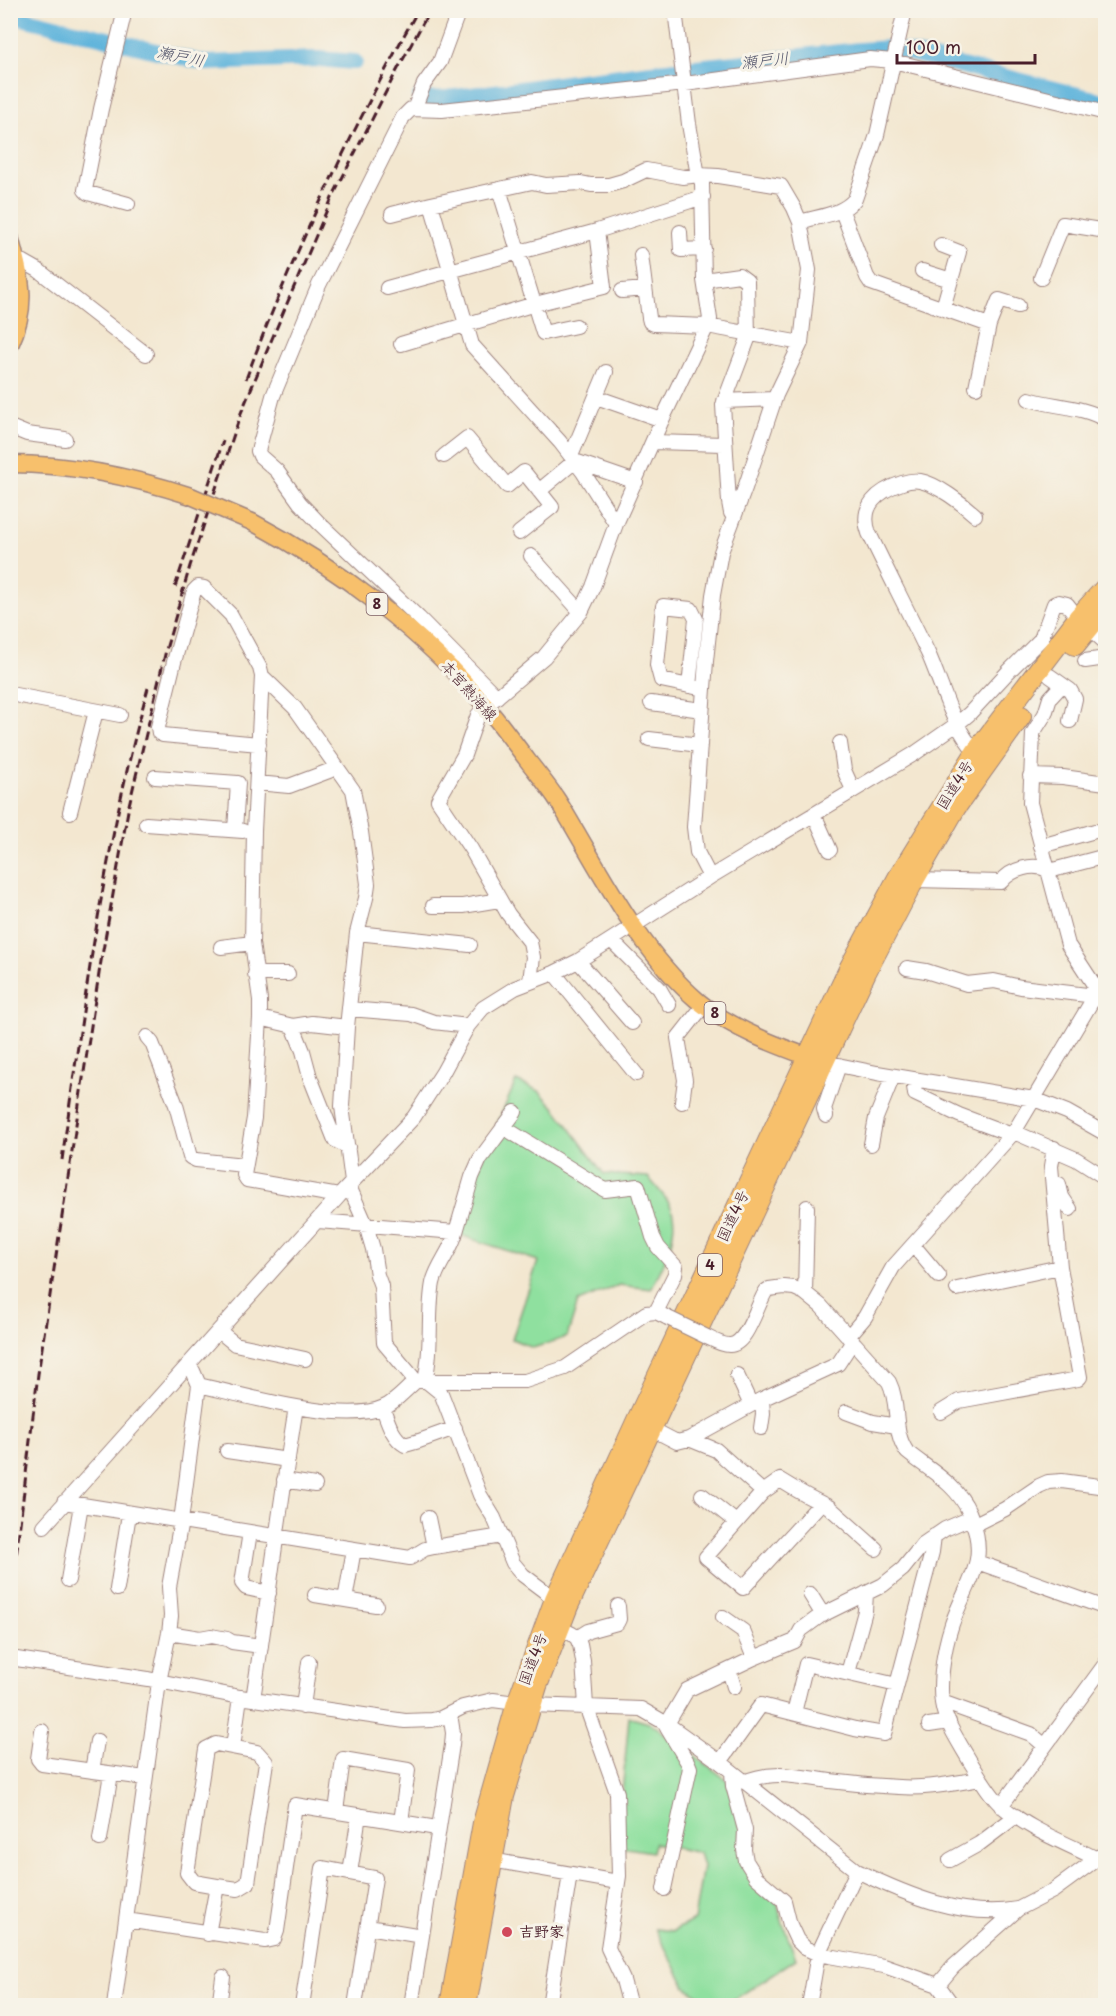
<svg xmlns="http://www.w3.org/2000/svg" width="1116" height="2016" font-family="'Playpen Sans','Klee One',sans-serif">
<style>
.green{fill:#8fe09f;stroke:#6c8065;stroke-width:1.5}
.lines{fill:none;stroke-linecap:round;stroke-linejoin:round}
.river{stroke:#5fb4db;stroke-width:16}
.minor-casing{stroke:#9e837e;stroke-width:16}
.major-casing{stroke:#9e837e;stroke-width:19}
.highway-casing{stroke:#9e837e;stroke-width:22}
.minor{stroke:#fff;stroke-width:14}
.major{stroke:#f7c06c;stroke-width:16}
.highway{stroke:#f7c06c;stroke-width:20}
.rail{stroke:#4a1f2b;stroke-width:3;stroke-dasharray:9 4.5;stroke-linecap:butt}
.minor-bridge-casing{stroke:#9e837e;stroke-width:16;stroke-linecap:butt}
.major-bridge-casing{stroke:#9e837e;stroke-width:19;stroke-linecap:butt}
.minor-bridge{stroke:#fff;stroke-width:14}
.major-bridge{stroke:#f7c06c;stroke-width:16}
.poi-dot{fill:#d1495b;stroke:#f7f3e8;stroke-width:2}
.labels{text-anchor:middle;stroke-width:6;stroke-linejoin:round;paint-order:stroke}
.shield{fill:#f7f3e8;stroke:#7e5f64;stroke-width:1.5}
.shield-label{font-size:14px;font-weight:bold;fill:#4a1f2b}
.street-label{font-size:15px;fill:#4a1f2b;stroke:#f7f3e8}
.poi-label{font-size:15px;font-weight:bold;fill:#4a1f2b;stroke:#f7f3e8;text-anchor:start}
.water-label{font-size:16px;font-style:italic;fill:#515369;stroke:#f7f3e8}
</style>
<rect width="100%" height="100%" fill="#f7f3e8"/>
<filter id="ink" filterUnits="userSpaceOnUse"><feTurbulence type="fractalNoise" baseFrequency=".0167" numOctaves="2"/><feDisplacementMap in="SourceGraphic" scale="12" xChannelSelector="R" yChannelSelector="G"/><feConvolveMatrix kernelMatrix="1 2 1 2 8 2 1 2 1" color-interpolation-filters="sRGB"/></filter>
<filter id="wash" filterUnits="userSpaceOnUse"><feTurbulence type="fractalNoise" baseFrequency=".008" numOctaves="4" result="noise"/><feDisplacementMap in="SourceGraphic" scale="24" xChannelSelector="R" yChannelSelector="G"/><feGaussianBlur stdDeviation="1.35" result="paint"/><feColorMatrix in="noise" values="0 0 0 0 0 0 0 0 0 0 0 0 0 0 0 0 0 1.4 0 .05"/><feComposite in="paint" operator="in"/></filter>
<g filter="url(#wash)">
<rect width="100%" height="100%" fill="#f3e7d0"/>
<!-- green -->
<path class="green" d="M516,1081l23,10 16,17 49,66 44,3c7,8 15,17 21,26 14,25 -6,64 -18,86l-32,-4 -41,17 -11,35 -34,11 -21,-9 26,-78 -81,-27 19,-62z
M629,1717l23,7 75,56 14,49 -2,24 38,48 3,14 16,44 -70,46h-13l-27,-18 -31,-58 18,2 21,-11 9,-54 -4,-13 -45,-10 -2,9 -31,-5v-41z"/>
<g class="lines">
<!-- river -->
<path class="river" d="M10,15l195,48 113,-4 37,3
M420,97l13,2 15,-1 219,-28 193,-20 30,-2 216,54"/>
</g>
</g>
<g filter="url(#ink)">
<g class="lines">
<!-- minor casing -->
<g class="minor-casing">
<path id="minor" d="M125,10l-24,99 -16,81 3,3 40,11
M414,109l10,-25 16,-22 19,-52
M499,189l44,144 33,-7
M842,211l25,66 4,6 118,42
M392,214l39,-10
M800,222c19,-6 42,-7 55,-23l22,-64 28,-125
M680,232l1,18 23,-1
M941,245l18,7 -16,56
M641,255l8,63 1,4 4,2 53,2 94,17
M17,261l7,1 14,8 108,84
M922,271l29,9
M1041,278l22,-54 43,7
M704,280l35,-5 8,6 1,58 -25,66 6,97 2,11 3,3
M387,288l210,-57 106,-34
M622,291l23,-2
M401,344l134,-40 69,-17 -7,-56
M976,387l13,-62 10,-25 19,6
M596,397l66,23
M1029,399c25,8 54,7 77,21
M724,401l50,-2
M10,427l17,7 38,5
M654,442l70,2
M444,456l23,-18 40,48 17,-14 28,35 -33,26
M571,456l35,-84
M539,491l36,-30 61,21
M975,515c-12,-11 -38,-31 -55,-34 -6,-1 -12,0 -18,2 -24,8 -43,23 -33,50 19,40 40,80 59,120 15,33 23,72 48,99
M616,524l-33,-52 -23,-30 -88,-97 -41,-141 101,-22 14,3 35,-2 10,2h18l14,-4 23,-11 37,7 16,-2 19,1 63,10 13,22 6,14 9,48 -8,73 -25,52 -31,93 -24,64 -8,43 -7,66 -12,166 3,25 13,25
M531,556l50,56
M1085,661l21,-3
M262,676l33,32 58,82 8,42 7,52 -2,14 -9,35 -10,94 -5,79 10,76
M1050,676l20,14 5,9 -5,22
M1062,685l-12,13 -5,16 -12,19 -3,70 38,142 34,52h4
M689,686l7,-67 -5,-10 -28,-3 -6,59 4,15 43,9
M10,694l110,21
M497,697l-78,-79 -100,-95 -19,-20 -23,-32 -17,-15 -2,-5 15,-55 46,-111 84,-168 8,-8 31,1 243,-26 185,-25 23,2 213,52
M651,703l51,7
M649,739l51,6
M840,743l4,27 9,20
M259,744l-96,-9 -4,-2 -1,-6 16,-65 20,-71 4,-4 6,1 27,27 29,53 2,8 -8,155 -2,112 8,57v18l-6,100 -10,57 3,5 92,16
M1030,776l33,1 43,6
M155,777l83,6 -3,47
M257,783l32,3 48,-18
M70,812l26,-101
M814,814l16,36
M146,824l97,7
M1041,846l54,-15
M914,880l87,2c10,-13 33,-20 48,-11l57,-15
M433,906h30l36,-6
M357,933l113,12
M611,940l48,48 10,17
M221,947l31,-4
M578,961l54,62
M907,968l19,3 41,13 27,-3 27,6 74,9
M554,973l82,101
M255,974h33
M530,981l3,-24 -3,-15 -22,-28 -37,-65 -33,-49 26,-45 14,-40 8,-9 58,-49 37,-45 12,-25 23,-63 46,-104 45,-94 3,-7 -6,-39 -2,-97 -5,-13 -8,-46 -14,-114
M349,1009l62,5 23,8 34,4
M260,1018l33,8 19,-3 35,4
M293,1026l10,25 7,26 25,63 13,7
M147,1037l5,6 24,62 14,52 6,3 48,5
M823,1062l54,11 157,26 33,13 39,22
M913,1079l2,15 44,21 53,20
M682,1102l3,-22 -7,-42 26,-33
M826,1116l-2,-7 15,-44
M503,1127l102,63 33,-4 15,51 5,10 18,20 -1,7 -19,38
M1014,1132l62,27 30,19
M871,1144l5,-26 17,-42
M1059,1184l3,13 8,12
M349,1186l17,39 7,24 4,26 4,11 3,57 32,38
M318,1221l138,11c-4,18 -19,33 -23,51 -6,32 0,65 -8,97l16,13 39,102 14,23 19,45 10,12 32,24
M456,1232l16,-55 8,-18 35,-47
M913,1245l26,31
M957,1289l103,-22
M805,1293l2,-86
M219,1331l16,13 70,15
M707,1337c6,3 15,8 22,8 18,1 28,-41 37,-54l3,-2 15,-2 10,1 11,5 16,13 68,76c11,22 3,49 18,70 22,18 50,32 62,60 22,50 -2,68 -17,112 -8,24 -16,67 -7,91 6,16 17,32 26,48 9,14 19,33 32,44 27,23 61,35 92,51
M848,1337l17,-20 28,-50 121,-135 81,-136 7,1
M737,1375l14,30
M199,1385c44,10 146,40 185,22 12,-5 22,-18 32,-26h109l40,-13 81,-55 10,-1 12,6
M383,1408c5,14 9,29 22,37l14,-4 36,-13
M846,1412l27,10 24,4
M941,1412l18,-11 119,-22 2,-2 -20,-110 -9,-101 3,-18
M644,1425l33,17 12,-3 73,-40 76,-35 15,-23
M761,1428l2,-14 -1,-15
M689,1439l27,11 47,42
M227,1451l61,9
M284,1480l31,5
M702,1495l34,27
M64,1502l346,56 15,-9 9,-2 68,-11
M821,1503l-78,85 -37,-31 57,-65 17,-12c16,10 32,19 49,27l47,42
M428,1518l6,29
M973,1525l32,-16 34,-23 9,-4 14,-1 44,6
M44,1526l295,-330 75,-79 29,-45 25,-46 15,-18 32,-20 39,-15 24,-12 132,-84 204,-123 43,-30 12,-10 39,-42 33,-33 13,-35 5,-2 8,2 11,14 28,25
M250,1532l-8,51 4,5 23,5
M977,1562l129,46
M68,1580l13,-75
M117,1589l12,-75
M810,1594l13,21
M315,1595l61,10
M345,1600l9,-51
M723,1617l20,14 11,27
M560,1628l12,6 5,4 3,7 3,16 3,45 31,87 2,83 -11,72 15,32 7,26
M169,1633l31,5 11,-2 16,3 5,3 29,4
M577,1638l11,-7 29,-8 2,-4 -1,-13
M10,1658l138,21 92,18 165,24 27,-1 9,-2 22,-11 30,-7 38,5 110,4 26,15 53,38 137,109c50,24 106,48 161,38
M729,1670l5,17
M848,1673l17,-62 1,-18
M253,1699c15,-98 27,-195 43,-292
M942,1702l89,32 14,12
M303,1707l6,-45
M794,1713l12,-49 91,21
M929,1725l20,-3
M42,1731l-4,28 4,5 103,14
M233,1747l7,-50
M720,1762l41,-57 94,24 29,5 48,-182 2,-16
M92,1771l5,-30
M732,1772l1,14 12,44 -1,20 2,11 10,16 28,24 6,24 7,15 8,8 13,6 66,12 54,19 15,21
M744,1782c31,-13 55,-5 86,-1 23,3 46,5 69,6 28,2 55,-4 82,-8
M1001,1806l105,-143
M336,1811l7,-52 65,11 -7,52
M100,1839l11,-65
M491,1860l127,22
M950,1860l29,-16 37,-28
M350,1873l9,-58
M664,1889l26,-121 -2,-5 -21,-35v-4l20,-34 67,-32 41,-17 6,-11 19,-14 63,-31 20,-16 20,-25 22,-15 26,-11
M126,1920l139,21 9,-2 3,-8 18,-126 142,23
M368,1927l54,9
M208,1934l9,-48 21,3 10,-6 18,-121 -9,-10 -41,-8 -10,5 -19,124 7,9 23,4
M938,1985l15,-18 65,-58 35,-18 53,-39
M114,2006l45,-324 10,-49 2,-17 -2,-29 12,-66 18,-136 -6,-14 -5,-6
M219,2006l4,-29
M302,2006l21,-138 52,10 -20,128
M411,2006l41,-261 1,-12 -3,-19
M549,2006l21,-132
M809,2006l9,-52 39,-83"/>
</g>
<!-- major casing -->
<g class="major-casing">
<path id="major" d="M10,237c11,41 19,67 0,108
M10,464c62,0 123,13 181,32
M252,522c85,45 173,111 234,185 15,17 28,36 42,54 10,13 21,26 30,40 41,67 80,149 140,200 33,28 82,46 122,60"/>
</g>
<!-- highway casing -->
<g class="highway-casing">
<path id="highway" d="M1075,645l31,-38
M450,2006l33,-183 34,-120 38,-104 82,-179 213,-453 49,-91 77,-124 102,-134 28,-31
M466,2006l38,-210 33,-110 31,-80 298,-634 48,-92 42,-73 65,-91"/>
</g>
<!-- minor -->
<use href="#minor" class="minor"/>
<!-- major -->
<use href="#major" class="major"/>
<!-- highway -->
<use href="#highway" class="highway"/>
<!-- rail -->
<path class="rail" d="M246,379c47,-126 106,-250 172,-369
M175,587l48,-146
M62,1160c22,-158 43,-318 86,-472
M10,1607l28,-233 62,-407 29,-162 38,-159 23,-80 51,-153 33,-79 58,-136 62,-122 36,-66"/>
<!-- minor-bridge casing -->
<g class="minor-bridge-casing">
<path id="minor-bridge" d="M668,1318l39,19"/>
</g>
<!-- major-bridge casing -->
<g class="major-bridge-casing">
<path id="major-bridge" d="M191,496l61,26"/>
</g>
<!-- minor-bridge -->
<use href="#minor-bridge" class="minor-bridge"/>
<!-- major-bridge -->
<use href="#major-bridge" class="major-bridge"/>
</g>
</g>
<!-- markers -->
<circle class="poi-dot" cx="507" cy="1932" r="6"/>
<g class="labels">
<!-- shield labels -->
<g class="shield">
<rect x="366.5" y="593" width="21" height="22" rx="4.5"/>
<rect x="704.5" y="1002" width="21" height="22" rx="4.5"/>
<rect x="698" y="1254" width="24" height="22" rx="4.5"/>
</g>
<g class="shield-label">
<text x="377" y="609">8</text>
<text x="715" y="1018">8</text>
<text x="710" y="1270">4</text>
</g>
<!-- street labels -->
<g class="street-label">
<text transform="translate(469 691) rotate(48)" y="5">本宮熱海線</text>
<text transform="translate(955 785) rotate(-58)" y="5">国道4号</text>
<text transform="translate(733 1216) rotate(-65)" y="5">国道4号</text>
<text transform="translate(533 1659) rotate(-70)" y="5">国道4号</text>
</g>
<!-- poi labels -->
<g class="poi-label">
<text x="519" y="1937">吉野家</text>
</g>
<!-- water labels -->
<g class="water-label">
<text transform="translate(181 56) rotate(12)" y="6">瀬戸川</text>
<text transform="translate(765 60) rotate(-6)" y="6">瀬戸川</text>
</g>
</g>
<!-- margin -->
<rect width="1116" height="2016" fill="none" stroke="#f7f3e8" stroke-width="36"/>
<!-- scale -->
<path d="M897 54v9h138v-9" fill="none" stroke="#4a1f2b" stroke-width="3"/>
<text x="906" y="54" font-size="18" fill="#4a1f2b" stroke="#f7f3e8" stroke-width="4.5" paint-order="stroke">100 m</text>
</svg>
